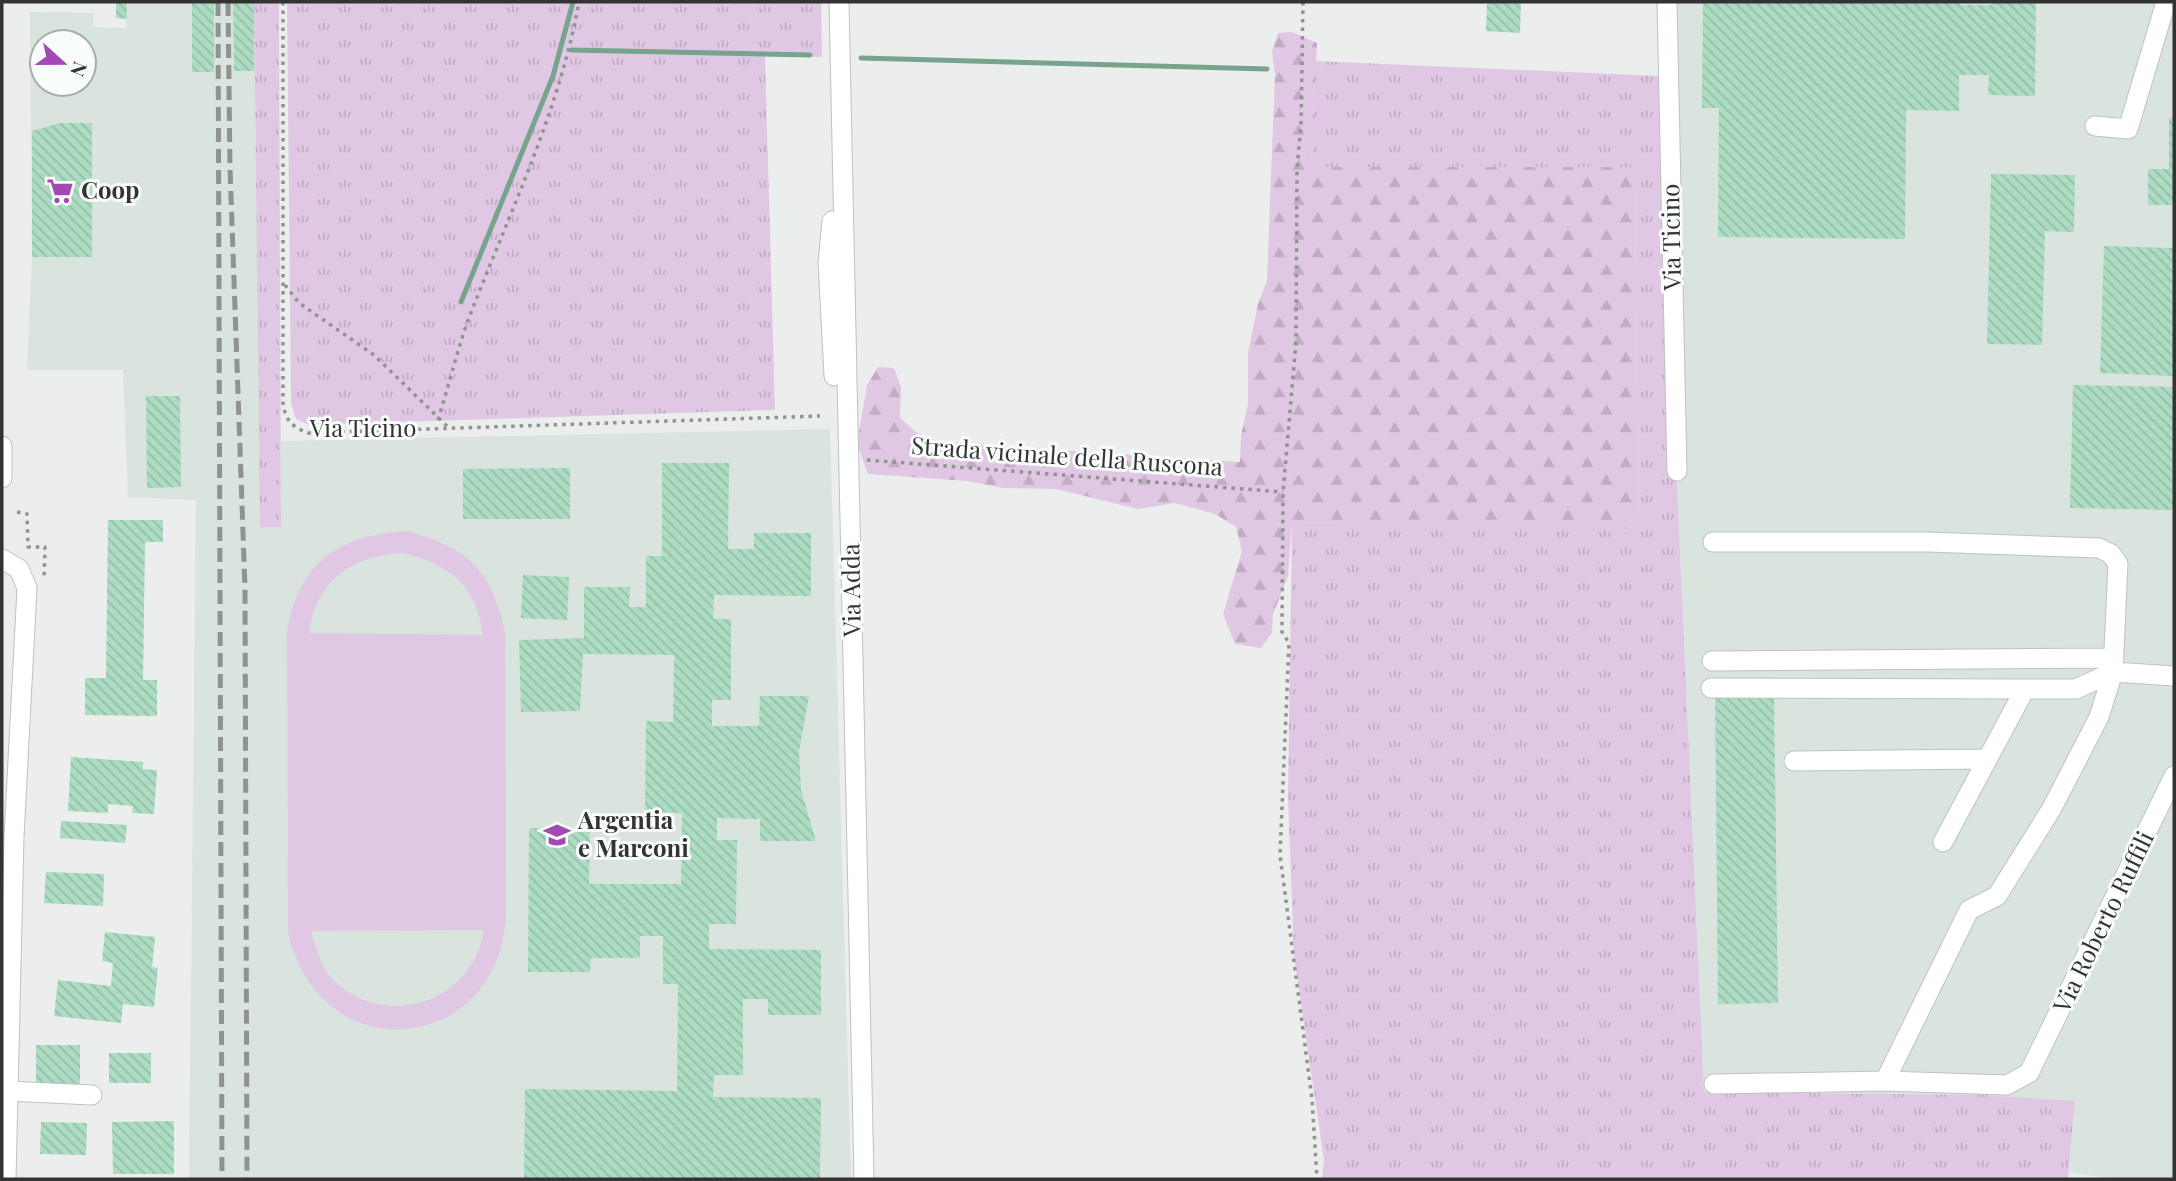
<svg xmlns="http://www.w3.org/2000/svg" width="2176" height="1181" font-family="'Playfair Display',serif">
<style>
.built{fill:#dae4de;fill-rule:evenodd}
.grass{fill:url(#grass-tufts)}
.forest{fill:url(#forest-firs)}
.pitch{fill:#e0c8e4;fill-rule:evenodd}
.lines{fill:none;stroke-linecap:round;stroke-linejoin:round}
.stream{stroke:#76a48c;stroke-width:5}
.building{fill:url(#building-back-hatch)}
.minor-casing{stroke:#bec2c0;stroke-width:21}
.path{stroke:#919391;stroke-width:3.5;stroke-dasharray:3.5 5;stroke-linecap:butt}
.minor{stroke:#fff;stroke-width:19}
.rail{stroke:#909291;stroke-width:5;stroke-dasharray:14 7;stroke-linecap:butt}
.labels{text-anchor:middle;stroke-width:6;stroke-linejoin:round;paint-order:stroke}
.poi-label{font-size:24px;font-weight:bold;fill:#323332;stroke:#f8fcfa;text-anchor:start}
.street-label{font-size:24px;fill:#323332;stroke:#f8fcfa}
</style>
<defs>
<pattern id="grass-tufts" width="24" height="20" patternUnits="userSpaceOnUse" patternTransform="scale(1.75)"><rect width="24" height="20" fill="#e0c8e4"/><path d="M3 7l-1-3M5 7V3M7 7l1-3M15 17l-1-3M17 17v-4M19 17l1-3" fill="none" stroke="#c1acc4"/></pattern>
<pattern id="forest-firs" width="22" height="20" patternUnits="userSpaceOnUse" patternTransform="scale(1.75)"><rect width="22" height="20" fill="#e0c8e4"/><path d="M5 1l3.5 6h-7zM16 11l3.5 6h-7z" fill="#c1acc4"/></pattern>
<pattern id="building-back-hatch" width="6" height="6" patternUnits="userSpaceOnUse" patternTransform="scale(1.75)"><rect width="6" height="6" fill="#acdcc2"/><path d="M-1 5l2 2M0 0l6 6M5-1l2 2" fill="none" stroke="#94bda7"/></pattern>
</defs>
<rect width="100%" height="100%" fill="#ebeeec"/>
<!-- built -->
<path class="built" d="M128,2h126l7,525h20v-86l549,-12 21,750h-662l7,-679 -68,-3 -5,-127h-96l5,-113 -2,-245 64,1 -1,14 33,1zM42,42h42v42h-42z
M1656,2h518v1177h-53l-52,-6 6,-72 -92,-6 -279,-3z"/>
<!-- grass -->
<path class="grass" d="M254,2h25l2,525h-21z
M287,2h534l1,55 -57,-1 10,354 -466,15 -13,-6 -5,-16z
M1316,61l343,15 45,1016 279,3 92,6 -7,78h-746l2,-19 -30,-204 -6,-159 4,-275 346,6 -3,-360 -324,-1z"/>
<!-- forest -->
<path class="forest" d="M1292,32l25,11 -6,124h324l3,362 -346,-7 -4,54 -15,38 -1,19 -11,15 -26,-4 -12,-30 19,-63 -6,-24 -21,-13 -40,-11 -37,6 -82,-20 -53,-1 -36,-7 -99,-7 -11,-30 10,-59 11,-18 16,1 7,19 -1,31 16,14 23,10 301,20 1,-27 7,-31v-51l10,-49 9,-23 8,-208 -3,-21 6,-19z"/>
<!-- pitch -->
<path class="pitch" d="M407,531c61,17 85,38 98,102l1,280c-5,143 -187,160 -218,19l-1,-301c13,-70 52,-96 120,-100zM404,553c47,13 72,32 79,82l-174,-2c8,-55 44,-77 95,-80zM484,930c-11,74 -104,103 -154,46 -10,-11 -14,-31 -19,-45z"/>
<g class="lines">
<!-- stream -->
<path class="stream" d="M571,50l239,5
M861,58l406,11
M461,302l92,-226 20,-74"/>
</g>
<!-- building -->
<path class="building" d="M116,2h11v17l-11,-1z
M192,2h22v70h-22z
M233,2h21v69h-20z
M1487,2h34l-1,31 -34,-2z
M1703,2h257v3h32v-3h44l-1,94 -47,-1 1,-20h-30v36l-53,-1 -1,129 -187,-2 1,-129h-17z
M2169,118h5v87h-26v-36h21z
M60,123h32v134h-60v-126z
M1991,174l84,1 -1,57 -29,-1 -3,114 -55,-1z
M2104,246l70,2v128l-74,-3z
M2073,385l101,2v123l-104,-2z
M146,396h34l1,91 -34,1z
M662,463h67l-1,86h26v-16h57v63l-97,-1 -1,24h18v81h-19v26h47l1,-30h49l-10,55 2,39 15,51h-56v-22l-43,-1v22h20l-1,84h-27v25l112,1v65h-53v-16h-25v76h-29l-1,22 108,1 -1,81h-296l1,-90 152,2 1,-107h-15v-48h-23v22h-49l-1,14h-62l1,-144 61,1 -1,55h92l1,-71 -37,-1 1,-91 27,1 1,-67 -91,-1 -3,57 -59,1 -2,-72 65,-2v-51h46l-1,20h17v-51h16z
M570,468v51h-107v-50z
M108,520h55v22h-18l-2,138h14v36l-72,-1v-37h21z
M523,575l46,2 -2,43 -46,-2z
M1774,691l4,312 -60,1 -3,-312z
M71,757l72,5v7l14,1 -3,44 -22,-1 1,-7 -25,-2v9l-40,-2z
M61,821l66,4 -2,18 -65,-5z
M46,872l58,2 -1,32 -59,-3z
M105,932l50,5 -3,30 6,1 -4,39 -31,-3 -2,19 -67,-7 4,-36 53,6 2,-23 -11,-2z
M36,1045h44v44h-44z
M109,1053h42v30h-42z
M174,1121v53h-61l-1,-52z
M41,1122l46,1 -1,32 -46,-1z"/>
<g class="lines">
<!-- minor casing -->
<g class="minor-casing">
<path id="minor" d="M839,2l25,1177
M1667,2l10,469
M2095,126l33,3 38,-127
M832,221l-4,41 6,114
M2,446v32
M1713,542h215l171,6 12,6 7,10 -5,108 61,4
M2,559l17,10 8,19 -13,249 -8,342
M1712,661l402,-3
M1711,688l365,1 37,-17
M1794,761l193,-2
M1943,842l82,-153
M1885,1081l122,4 22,-12 145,-297
M1714,1084l171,-3 84,-171 28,-14 55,-88 47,-91 14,-45
M8,1091l84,4"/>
</g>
<!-- path -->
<path class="path" d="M283,2v401c2,17 9,24 25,30l512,-17
M1303,2l-2,123 -4,44 -1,173 -13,150 -1,140 7,11 -9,212 32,244 5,80
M285,285l14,18 75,52 75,73
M438,420c10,-32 18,-65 29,-97 40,-105 92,-210 112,-321
M867,460l416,32
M17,512l10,2 1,33h17l-1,33"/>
<!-- minor -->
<use href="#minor" class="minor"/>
<!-- rail -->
<path class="rail" d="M218,2l4,1177
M228,2l2,166 15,421 2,590"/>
</g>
<!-- icons -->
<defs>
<g id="supermarket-bare" transform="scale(2.1)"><path d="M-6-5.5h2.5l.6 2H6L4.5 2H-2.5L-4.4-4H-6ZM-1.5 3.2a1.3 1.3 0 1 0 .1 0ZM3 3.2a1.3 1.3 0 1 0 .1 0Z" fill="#a349b4" stroke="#f8fcfa" stroke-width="2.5" paint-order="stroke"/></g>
<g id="school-bare" transform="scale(2.1)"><path d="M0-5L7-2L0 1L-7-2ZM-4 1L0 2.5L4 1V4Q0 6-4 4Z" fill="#a349b4" stroke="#f8fcfa" stroke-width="2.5" paint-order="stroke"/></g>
</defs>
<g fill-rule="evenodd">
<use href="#supermarket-bare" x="60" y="191"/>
<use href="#school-bare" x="557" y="835"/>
</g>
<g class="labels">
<!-- poi labels -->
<g class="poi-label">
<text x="81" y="199">Coop</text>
<text x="578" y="829">Argentia<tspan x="578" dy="28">e Marconi</tspan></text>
</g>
<!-- street labels -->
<g class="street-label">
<text transform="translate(1672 237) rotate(-91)" y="8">Via Ticino</text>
<text x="363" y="437">Via Ticino</text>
<text transform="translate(1067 457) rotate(4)" y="8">Strada vicinale della Ruscona</text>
<text transform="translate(852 590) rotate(-91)" y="8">Via Adda</text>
<text transform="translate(2104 922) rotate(-64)" y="8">Via Roberto Ruffili</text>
</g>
</g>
<!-- border -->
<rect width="2176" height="1181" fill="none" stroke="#323332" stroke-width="7"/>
<!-- north arrow -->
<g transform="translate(63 63) rotate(111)"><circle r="33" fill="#f8fcfa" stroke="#a9acaa" stroke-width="2"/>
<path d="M0-5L12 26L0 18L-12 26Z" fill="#a349b4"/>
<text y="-10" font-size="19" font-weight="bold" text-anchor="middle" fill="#323332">N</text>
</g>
</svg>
